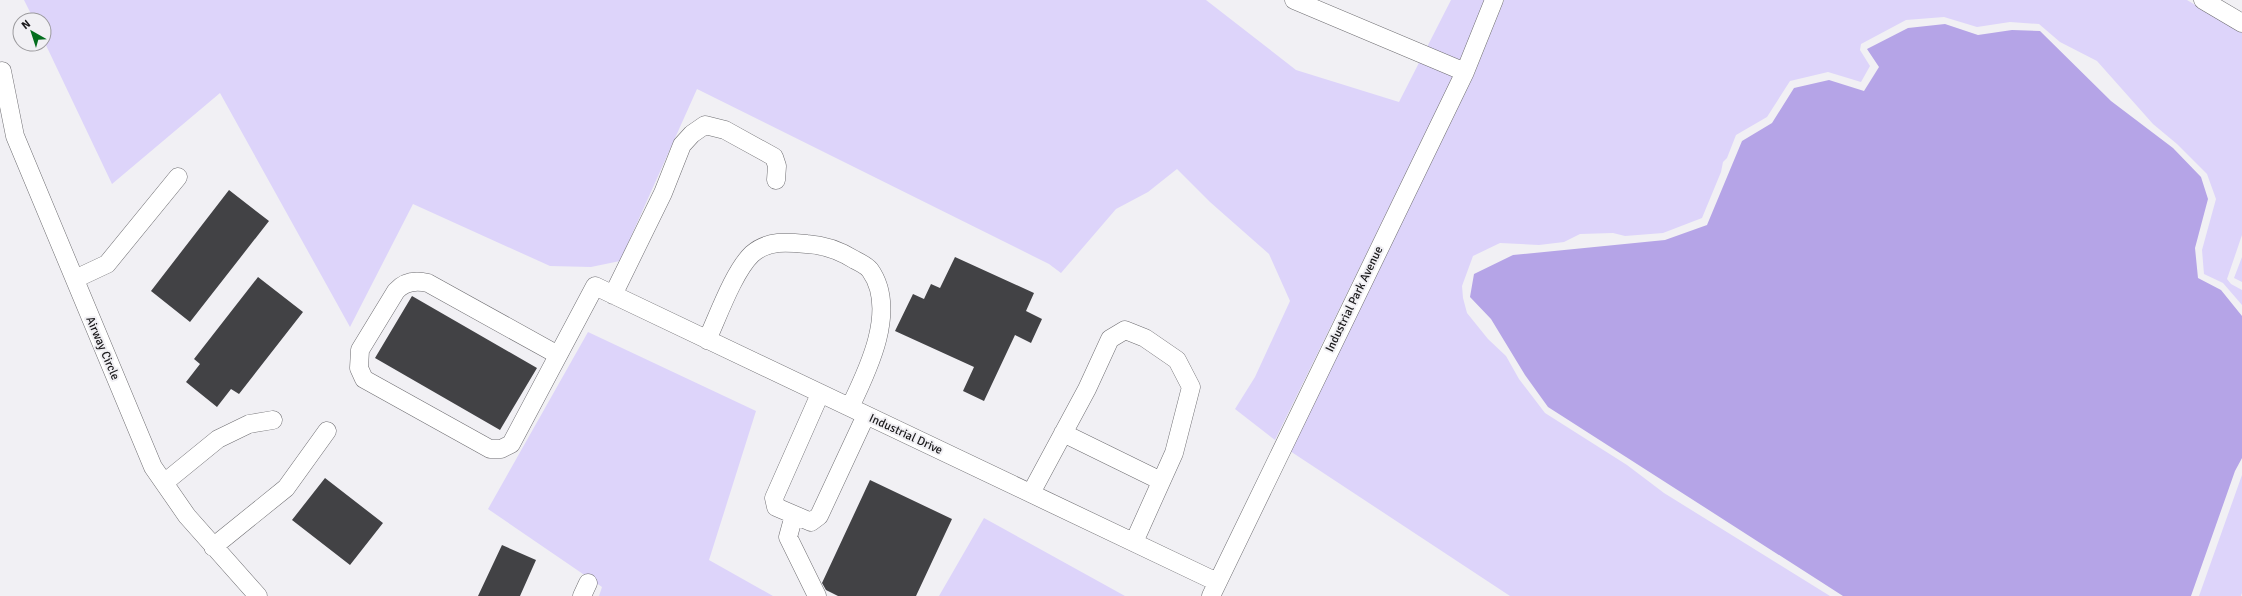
<svg xmlns="http://www.w3.org/2000/svg" width="2242" height="596" font-family="Signika,sans-serif">
<style>
.green{fill:#ddd4fa}
.water{fill:#b5a4e7}
.building{fill:#424245}
.lines{fill:none;stroke-linecap:round;stroke-linejoin:round}
.minor-casing{stroke:#6e6d71;stroke-width:19}
.minor{stroke:#fff;stroke-width:18}
.labels{text-anchor:middle;stroke-width:4;stroke-linejoin:round;paint-order:stroke}
.street-label{font-size:12px;fill:#1a191b;stroke:#f1f0f4}
</style>
<rect width="100%" height="100%" fill="#f1f0f4"/>
<!-- green -->
<path class="green" d="M24,0h1182l90,70 103,32 52,-102h34l-27,67 -183,373 -40,-31 20,-32 35,-76 -21,-47 -59,-52 -33,-33 -29,23 -32,17 -55,64 -12,-9 -352,-175 -77,172 -29,6 -41,-1 -137,-62 -63,123 -130,-234 -108,91 -68,-143v-21h-10z
M1504,0h683l55,33v202l-15,44 4,5 11,6v15l-19,-22 -19,-9 -2,-24 14,-51 -9,-25 -30,-30 -24,-20 -56,-63 -37,-19 -21,-18 -29,-2 -33,5 -33,-10 -38,3 -45,24 -1,6 10,16 -9,16 -33,-10 -38,9 -23,36 -31,18 -9,23 -4,4 -2,10 -19,46 -39,15 -38,3 -12,-3 -33,1 -16,8 -25,3 -39,-2 -27,13 -11,30 1,12 4,15 21,26 18,17 13,23 26,34 82,52 37,28 166,103h-320l-220,-145 183,-374z
M2242,257v25l-8,-4z
M588,332l168,79 -47,149 64,36h-174l3,-9 -114,-78z
M2242,475v118l-1,3h-42z
M984,518l141,78h-186z"/>
<!-- water -->
<path class="water" d="M1945,24l33,11 34,-5 28,1 71,70 62,47 28,29 7,22 -13,49 3,30 23,12 21,26v142l-7,13 -44,125h-348l-295,-189 -23,-32 -34,-56 -21,-22 4,-23 39,-19 152,-15 42,-15 35,-84 30,-18 22,-35 35,-8 35,11 15,-24 -12,-18 41,-21z"/>
<!-- building -->
<path class="building" d="M229,190l40,31 -79,101 -39,-31z
M955,257l79,36 -8,18 16,8 -11,24 -16,-8 -31,66 -21,-10 11,-24 -79,-36 18,-37 11,5 7,-15 9,4z
M258,277l45,35 -64,82 -8,-5 -14,18 -31,-25 14,-18 -6,-5z
M412,296l125,72 -37,62 -125,-72z
M325,478l58,45 -33,42 -58,-45z
M870,480l82,39 -36,77h-78l-12,-6 -4,-7z
M502,545l34,15 -16,36h-42z"/>
<g class="lines">
<!-- minor casing -->
<g class="minor-casing">
<path id="minor" d="M1294,0l171,72
M2203,0l39,23
M2,71l13,65 138,331 34,49 71,80
M75,279l32,-15 71,-87
M613,295l50,-102 19,-48 10,-11 13,-9 20,5 49,27 3,9 -1,14
M707,340c11,-24 27,-69 45,-86 16,-14 35,-12 55,-10 18,1 32,6 48,16 4,2 12,6 15,10 28,39 -2,100 -20,137
M558,355l-130,-72c-12,-3 -23,-2 -32,8l-36,59 -1,18 5,11 126,70h11l10,-5 84,-158 622,296
M820,394l-46,104 2,9 35,15 8,-6 47,-101
M1063,433l98,48
M164,483l54,-44 31,-15 24,-4
M1031,493l56,-104 23,-50 15,-9 20,8 32,22 14,27 -17,66 -40,89
M794,515l-6,22 29,59
M213,547l73,-59 41,-57
M582,596l6,-13
M1211,596l254,-524 29,-72"/>
</g>
<!-- minor -->
<use href="#minor" class="minor"/>
</g>
<g class="labels">
<!-- street labels -->
<g class="street-label">
<text transform="translate(1354 299) rotate(-64)" y="4">Industrial Park Avenue</text>
<text transform="translate(103 348) rotate(67)" y="4">Airway Circle</text>
<text transform="translate(906 434) rotate(25)" y="4">Industrial Drive</text>
</g>
</g>
<!-- north arrow -->
<g transform="translate(32 32) rotate(321)"><circle r="19" fill="#f1f0f4" stroke="#9b9a9d"/>
<path d="M0-3L7 15L0 10L-7 15Z" fill="#046e1e"/>
<text y="-6" font-size="11" font-weight="bold" text-anchor="middle" fill="#1a191b">N</text>
</g>
</svg>
